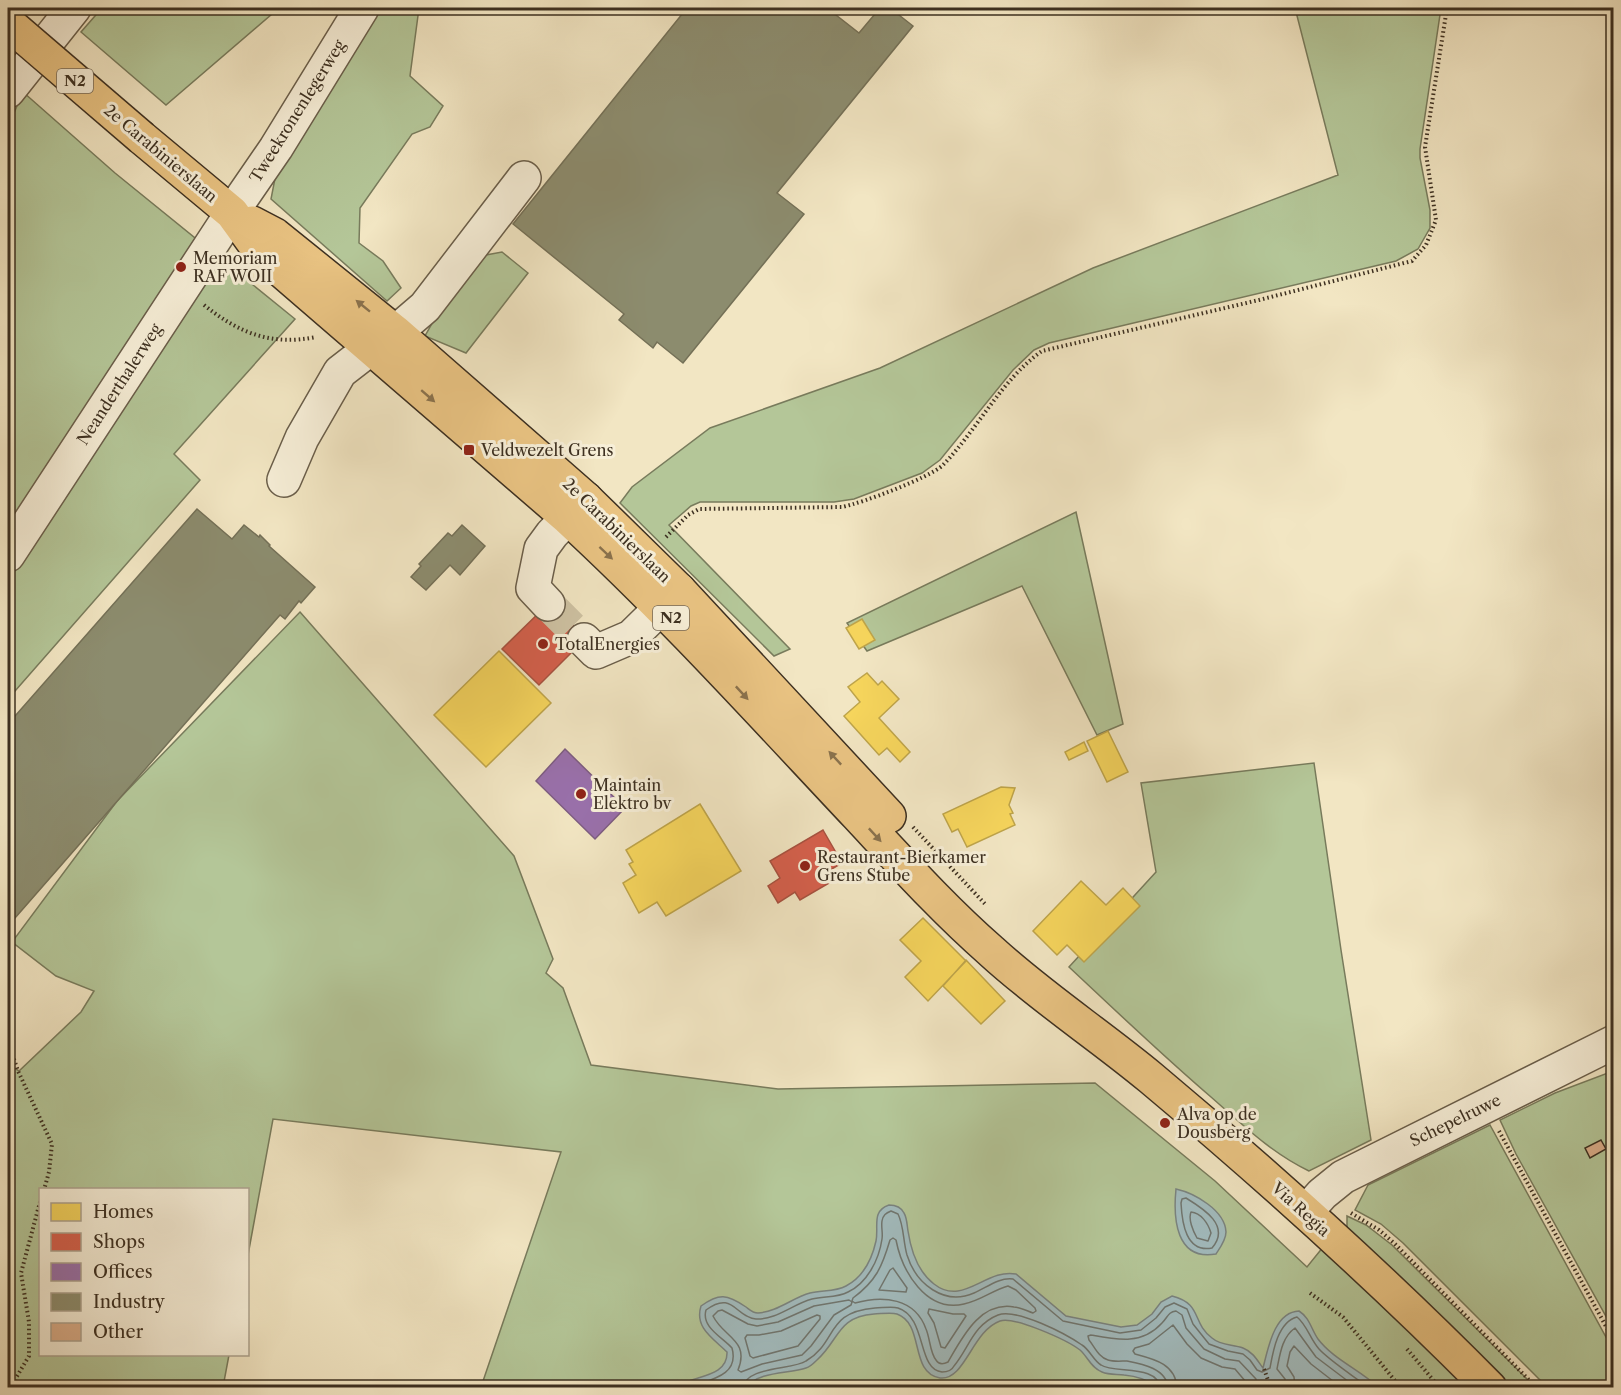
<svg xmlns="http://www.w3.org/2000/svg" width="1621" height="1395" font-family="'Libre Caslon Text',serif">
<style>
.green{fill:#b4c698;stroke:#787b5c;stroke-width:1.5}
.water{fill:#a2bcbf;stroke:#7a8480;stroke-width:1.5}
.homes{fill:#f6d55c;stroke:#bea44a;stroke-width:1.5}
.shops{fill:#d6604d;stroke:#a85240;stroke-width:1.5}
.offices{fill:#9970ab;stroke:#7d5d82;stroke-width:1.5}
.industry{fill:#8c8c6e;stroke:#747057;stroke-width:1.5}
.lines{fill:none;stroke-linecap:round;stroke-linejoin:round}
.shore{stroke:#707670;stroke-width:1.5}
.building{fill:#dbae8a;stroke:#3d3021;stroke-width:1.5}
.minor-tunnel{stroke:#cec2a3;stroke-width:33;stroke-dasharray:33 16;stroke-linecap:butt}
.minor-casing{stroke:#6a5e4a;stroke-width:36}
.major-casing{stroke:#3d3021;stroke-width:36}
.path{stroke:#3d3021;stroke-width:4;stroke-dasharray:1.5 3;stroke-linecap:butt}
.minor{stroke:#f7efd8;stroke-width:33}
.major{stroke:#e9c382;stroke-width:33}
.major-bridge-casing{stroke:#3d3021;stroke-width:36;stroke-linecap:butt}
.major-bridge{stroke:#e9c382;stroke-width:33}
.oneway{fill:#8a724d}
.poi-dot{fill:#8f2418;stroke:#f7efd8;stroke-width:2}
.labels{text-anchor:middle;stroke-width:6;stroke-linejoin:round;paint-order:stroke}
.shield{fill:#f7efd8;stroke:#756958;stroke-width:1.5}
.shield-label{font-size:15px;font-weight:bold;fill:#3d3021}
.street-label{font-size:16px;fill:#3d3021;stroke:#f7efd8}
.poi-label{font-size:16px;fill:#3d3021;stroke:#f7efd8;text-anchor:start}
</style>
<rect width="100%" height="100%" fill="#f2e6c3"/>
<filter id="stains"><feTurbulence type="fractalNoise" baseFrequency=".00333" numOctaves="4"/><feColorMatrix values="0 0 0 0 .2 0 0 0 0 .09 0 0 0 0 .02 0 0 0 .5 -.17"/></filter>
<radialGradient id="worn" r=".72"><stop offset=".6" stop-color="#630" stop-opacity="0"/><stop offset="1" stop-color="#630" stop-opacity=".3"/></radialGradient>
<!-- green -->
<path class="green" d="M102,8h177l-113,97 -85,-73z
M373,8h46l-9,68 33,30 -13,21 -18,7 -52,74 -1,35 24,18 18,27 -14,13 -116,-102 7,-36z
M1295,8h146l-21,141v9l10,52v18l-12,21 -22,12 -347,82 -15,7 -21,20 -73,90 -18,13 -68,26 -20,3h-134l-9,4 -22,19 121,124 -16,7 -154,-153 12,-16 78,-59 170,-60 213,-100 245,-93z
M23,92l92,81 180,146 -121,135 26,26 -192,219v-572z
M502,252l26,21 -62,80 -41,-17 9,-16 52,-65z
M1076,512l47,212 -26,11 -75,-149 -155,65 -20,-28z
M300,612l214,244 39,103 -7,14 17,15 28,77 187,24 317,-6 120,98 92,86 21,-26 141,146h-988l80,-235 -288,-33 -25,136v-65h-208v164l189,1 -6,32h-215v-323l11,7 62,-59 13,-21 -38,-15 -44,-34 105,-141z
M1314,763l27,187 30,190 -62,31c-38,-18 -67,-47 -98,-74 -49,-42 -95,-86 -142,-130l87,-95 -15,-89z
M1613,1071v258l-97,-175 -16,-34 55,-27z
M1490,1125l123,225v37h-66l-144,-144 -22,-19 -26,-14 13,-25z
M1347,1216l19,9 26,20 143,142h-28l-160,-158z"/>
<!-- water -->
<path class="water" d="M1176,1189c18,4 49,21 50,43 0,8 -6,16 -10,22 -40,7 -43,-35 -40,-65z
M889,1205c7,0 12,2 15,8 3,5 3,12 4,18 3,20 9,40 26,53 29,23 52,-16 82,-10l50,42 55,11 16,-2 15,-11 9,-12 11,-6c31,8 19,26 40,42 9,8 21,6 31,10 10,4 14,12 20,20 5,-19 11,-56 36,-57 11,7 12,18 19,28 15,20 42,31 60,48l-102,1 -6,-5 -1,5 -112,-1c-9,-7 -21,-11 -33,-12 -7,-1 -15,0 -22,-3 -11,-4 -14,-15 -22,-22 -13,-10 -66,-34 -80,-29 -28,10 -35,60 -60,57 -31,-5 -15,-54 -43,-64 -6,-2 -17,0 -23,0 -37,3 -34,25 -57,46 -3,3 -7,7 -11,8 -17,6 -47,3 -59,19h-71c17,-12 52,-9 51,-35 -13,-13 -33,-24 -26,-46 18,-13 26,-12 45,1 4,3 7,6 12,6 19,-1 34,-15 52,-20 12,-3 25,-1 36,-7 17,-9 26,-27 30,-45 3,-14 -5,-30 13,-36z"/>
<!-- homes -->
<path class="homes" d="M862,619l13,21 -16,9 -13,-21z
M499,651l52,52 -65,64 -52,-52z
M867,673l11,12 4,-4 17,18 -20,19 31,34 -10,10 -13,-14 -8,7 -35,-39 16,-14 -12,-15z
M1108,731l20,41 -21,10 -20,-41z
M1084,742l4,9 -19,9 -4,-8z
M1001,787l14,1 -6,17 4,8 -3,1 5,11 -48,22 -9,-18 -6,3 -9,-18z
M700,804l41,67 -75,45 -9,-14 -18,11 -16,-30 13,-8 -7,-11 4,-2 -7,-12z
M1081,881l25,24 17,-17 17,18 -56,56 -17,-17 -10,10 -24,-24z
M923,918l43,43 -38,40 -23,-24 16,-16 -21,-21z
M966,960l39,41 -24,23 -38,-38z"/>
<!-- shops -->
<path class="shops" d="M550,602l36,36 -47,47 -37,-36z
M823,830l19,33 -12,7 6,9 -36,21 -5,-8 -17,11 -10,-17 12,-8 -10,-17z"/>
<!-- offices -->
<path class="offices" d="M565,749l60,59 -30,31 -59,-58z"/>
<!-- industry -->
<path class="industry" d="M687,8h140l32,25 21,-25h10l23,18 -136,167 27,21 -121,149 -26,-21 -4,6 -34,-28 5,-6 -111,-90z
M197,509l35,30 12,-14 15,12 1,-2 10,10 -1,1 46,41 -14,16 -2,-2 -14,18 -5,-4 -272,311v-202z
M462,525l23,21 -25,29 -10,-10 -24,25 -15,-13 10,-11 -2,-2 29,-31 4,3z"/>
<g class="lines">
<!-- shore -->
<path class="shore" d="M1186,1198c18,11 45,28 26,50 -26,5 -30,-25 -31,-45l1,-4z
M1191,1212c10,1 17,11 20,21l-3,8 -11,-3c-4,-7 -9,-19 -6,-26z
M893,1238l3,2c6,31 30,73 68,64 16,-3 29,-14 44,-18l8,4 19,18 1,3 -3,2c-6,-2 -13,-6 -19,-6 -34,-6 -52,31 -66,55 -4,2 -9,3 -12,-2 -6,-7 -6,-22 -10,-31 -11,-31 -43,-34 -71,-26l-3,-2 1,-3c23,-17 29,-31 37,-58z
M893,1268l14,20 -1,4 -27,-2 11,-20z
M849,1300l3,2 -1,3 -17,10 -23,31 -9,9 -40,9 -21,8 -3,-2c12,-30 -14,-32 -25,-54l5,-5 4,-1 26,14 9,2 21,-4 36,-16z
M929,1309l24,5h11l2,2 -21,32 -4,-1 -7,-24 -6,-10z
M817,1315l3,1v3l-22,27 -45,12 -3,-2 -5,-18 2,-3h12l22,-4z
M688,1388c19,-8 52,-11 44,-40 -10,-11 -31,-21 -26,-38 27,-20 29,7 50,9 20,1 37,-15 56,-20 12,-3 25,-1 36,-7 19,-9 31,-32 34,-53 1,-6 -1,-12 0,-18 1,-6 4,-8 9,-10l7,3c6,12 5,27 9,41 9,29 37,51 67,38 12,-5 25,-16 39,-14l50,42 57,12 21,-3 15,-12 9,-11 9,-4 13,6 6,15 16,20 19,7 15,3 7,6 7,10 5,2 8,-4c3,-17 8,-46 27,-51 10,8 13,22 22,32 11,12 36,28 50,39
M743,1388c2,-22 50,-18 63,-27 32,-19 19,-49 69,-53 7,0 17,-2 23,0 29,9 19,62 44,64 5,0 10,-2 12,-6 15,-18 19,-41 44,-51 19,-7 68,19 84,30 8,5 11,15 19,20 13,9 57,-1 59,23
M1168,1388c-1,-19 -25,-24 -41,-27 -6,0 -13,1 -19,-1 -9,-2 -14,-14 -19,-20l-1,-4 3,-1c27,5 51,10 71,-12 6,-6 6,-11 14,-12l6,4 4,13 18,21 21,10 14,2 17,18v9
M1177,1388c-1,-24 -23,-29 -42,-34l-2,-3 2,-3 14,-4 24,-19 14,19 14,14 21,9 13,2 11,13 1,6
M1286,1388l-1,-9 -8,-10c3,-15 5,-32 18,-41l21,29 41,31
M1295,1388l-1,-11 -7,-11 3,-14 4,-6 17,18 31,24"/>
</g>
<!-- building -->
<path class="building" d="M1601,1140l5,9 -16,9 -5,-10z"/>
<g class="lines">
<!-- minor-tunnel -->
<path class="minor-tunnel" d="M548,604l36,36"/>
<!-- minor casing -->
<g class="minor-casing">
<path id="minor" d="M8,91l66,-83
M284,480l18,-42 38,-66 31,-24 33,-23 21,-18 99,-129
M8,555l235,-359 33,-48 86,-140
M548,604l-15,-16 8,-39 11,-15 34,-35
M584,640l12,12 35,-15 48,-47
M1306,1212l16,-18 21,-17 271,-135"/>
</g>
<!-- major casing -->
<g class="major-casing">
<path id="major" d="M142,138l90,75 29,40 307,265c101,93 194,196 289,297 43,46 86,94 134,136 50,46 107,83 160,127 117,98 231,201 339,310
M252,223l23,12 119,96 192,168 93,91 210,226"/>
</g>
<!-- path -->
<path class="path" d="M204,305c35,28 67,41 112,32
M666,537l22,-22 11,-6 143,-2c20,-4 87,-29 101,-42 34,-35 59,-86 99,-114l217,-51 153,-39 14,-16 10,-25 -11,-73 22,-139
M913,827l73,78
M8,1042l10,29 34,73 -3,28 -5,18
M1499,1131l115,210
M1351,1213l28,17 15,13 143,145
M1310,1293l33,24 58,71
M1407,1349l33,39
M1264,1369l5,14
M10,1388l19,-32v-34l-8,-49 19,-71"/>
<!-- minor -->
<use href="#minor" class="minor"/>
<!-- major -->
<use href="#major" class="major"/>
<!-- major-bridge casing -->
<g class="major-bridge-casing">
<path id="major-bridge" d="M8,23l134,115"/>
</g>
<!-- major-bridge -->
<use href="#major-bridge" class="major-bridge"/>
</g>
<!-- one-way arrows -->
<defs><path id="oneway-solid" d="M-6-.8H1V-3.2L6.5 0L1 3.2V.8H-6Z" transform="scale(1.5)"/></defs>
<g class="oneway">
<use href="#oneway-solid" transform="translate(363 306) rotate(-141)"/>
<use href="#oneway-solid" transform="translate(428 396) rotate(41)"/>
<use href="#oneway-solid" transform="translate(606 553) rotate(43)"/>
<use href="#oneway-solid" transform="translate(742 693) rotate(47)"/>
<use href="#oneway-solid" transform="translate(835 758) rotate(-133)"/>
<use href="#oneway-solid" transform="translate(875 835) rotate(47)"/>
</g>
<!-- markers -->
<g class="poi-dot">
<circle cx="181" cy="267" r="6"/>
<rect x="463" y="444" width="12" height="12" rx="3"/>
<circle cx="543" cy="644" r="6"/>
<circle cx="581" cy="794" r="6"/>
<circle cx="805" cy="866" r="6"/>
<circle cx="1165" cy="1123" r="6"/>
</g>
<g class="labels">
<!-- shield labels -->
<g class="shield">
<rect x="57" y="69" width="36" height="24" rx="4.5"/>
<rect x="653" y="606" width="36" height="24" rx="4.5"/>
</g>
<g class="shield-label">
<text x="75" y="86">N2</text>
<text x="671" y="623">N2</text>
</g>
<!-- street labels -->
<g class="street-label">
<text transform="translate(297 111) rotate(-58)" y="6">Tweekronenlegerweg</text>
<text transform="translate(161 153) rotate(40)" y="6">2e Carabinierslaan</text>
<text transform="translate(119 384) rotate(-57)" y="6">Neanderthalerweg</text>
<text transform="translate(617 530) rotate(44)" y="6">2e Carabinierslaan</text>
<text transform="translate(1455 1120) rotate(-26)" y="6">Schepelruwe</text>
<text transform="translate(1301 1209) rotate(42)" y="6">Via Regia</text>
</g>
<!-- poi labels -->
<g class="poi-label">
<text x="193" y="264">Memoriam<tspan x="193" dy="18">RAF WOII</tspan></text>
<text x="481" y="456">Veldwezelt Grens</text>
<text x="555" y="650">TotalEnergies</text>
<text x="593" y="791">Maintain<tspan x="593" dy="18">Elektro bv</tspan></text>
<text x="817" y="863">Restaurant-Bierkamer<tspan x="817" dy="18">Grens Stube</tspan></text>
<text x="1177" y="1120">Alva op de<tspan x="1177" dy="18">Dousberg</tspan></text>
</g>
</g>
<!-- margin -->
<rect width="1621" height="1395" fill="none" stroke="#f2e6c3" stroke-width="30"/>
<rect x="9" y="9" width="1603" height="1377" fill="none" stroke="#3d3021" stroke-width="3"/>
<rect x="15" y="15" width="1591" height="1365" fill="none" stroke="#3d3021" stroke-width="1.5"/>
<!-- legend -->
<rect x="39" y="1188" width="210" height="168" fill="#f7efd8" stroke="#ada38f" stroke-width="1.5"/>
<rect x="51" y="1203" width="30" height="18" fill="#f6d55c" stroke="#ada38f" stroke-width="1.5"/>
<text x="93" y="1218" font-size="18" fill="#3d3021">Homes</text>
<rect x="51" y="1233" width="30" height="18" fill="#d6604d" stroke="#ada38f" stroke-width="1.5"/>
<text x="93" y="1248" font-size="18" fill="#3d3021">Shops</text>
<rect x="51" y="1263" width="30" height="18" fill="#9970ab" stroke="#ada38f" stroke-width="1.5"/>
<text x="93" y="1278" font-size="18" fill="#3d3021">Offices</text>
<rect x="51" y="1293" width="30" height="18" fill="#8c8c6e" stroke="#ada38f" stroke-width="1.5"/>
<text x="93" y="1308" font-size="18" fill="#3d3021">Industry</text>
<rect x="51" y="1323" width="30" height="18" fill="#dbae8a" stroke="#ada38f" stroke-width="1.5"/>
<text x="93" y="1338" font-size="18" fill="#3d3021">Other</text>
<rect width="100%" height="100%" filter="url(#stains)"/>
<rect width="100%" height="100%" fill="url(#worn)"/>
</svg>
